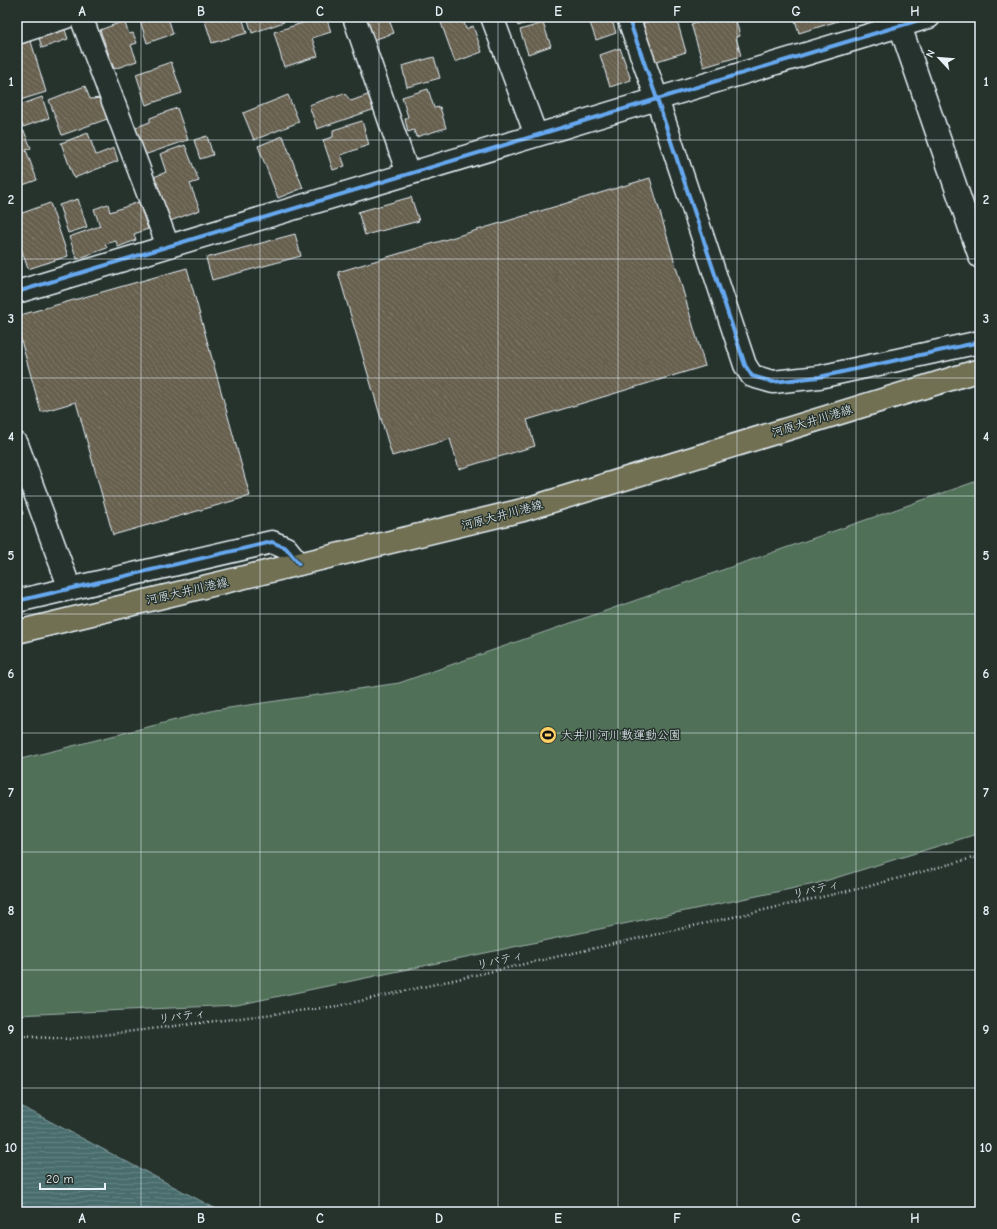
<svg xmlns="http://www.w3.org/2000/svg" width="997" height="1229" font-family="'Comic Neue','Klee One',sans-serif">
  <defs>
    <pattern id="water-rules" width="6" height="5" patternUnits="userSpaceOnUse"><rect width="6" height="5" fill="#496d6d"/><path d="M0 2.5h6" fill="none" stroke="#638283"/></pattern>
    <pattern id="building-back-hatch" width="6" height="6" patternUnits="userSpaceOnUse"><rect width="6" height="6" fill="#676150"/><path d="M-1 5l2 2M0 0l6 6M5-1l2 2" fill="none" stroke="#7d786a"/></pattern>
  </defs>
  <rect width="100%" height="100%" fill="#26332d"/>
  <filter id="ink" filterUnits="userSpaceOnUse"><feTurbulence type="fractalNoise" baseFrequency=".025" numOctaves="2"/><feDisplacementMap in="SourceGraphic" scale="8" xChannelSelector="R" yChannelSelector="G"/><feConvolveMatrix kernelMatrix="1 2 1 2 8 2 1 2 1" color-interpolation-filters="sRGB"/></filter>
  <g filter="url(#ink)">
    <path fill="#517059" stroke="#9cb0a8" d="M980 480V833L819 883 237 1005 17 1015V760L215 710 399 683Z"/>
    <path fill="url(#water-rules)" stroke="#89a2a5" d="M17 1104 222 1212H17Z"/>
    <path fill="url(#building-back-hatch)" stroke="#e8f1f8" d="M139 17H168L173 34 147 43Z
      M208 17H229V19L242 17 247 33 212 43 204 18Z
      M247 17H282L284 22 252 33Z
      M321 17H326L331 32 312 38 318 56 284 67 274 32Z
      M366 17H388L394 33 373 40Z
      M439 17H462L466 29 473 26 482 52 455 62Z
      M515 17H543L518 26Z
      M588 17H611L616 33 596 40Z
      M649 17H676L686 52 654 62 643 23 651 21Z
      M715 17H735L740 36 736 37 741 56 704 67 691 24Z
      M794 17H836L838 21 799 33Z
      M124 21 129 34 133 33 137 43 131 45 137 61 114 69 100 30Z
      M543 23 551 46 528 54 520 30Z
      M64 27 68 39 42 48 38 35Z
      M30 38 46 92 17 101V43Z
      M620 48 631 80 610 87 600 55Z
      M434 57 440 78 407 87 402 66Z
      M171 62 182 93 146 105 136 74Z
      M85 86 90 99 102 98 110 118 62 135 49 100Z
      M428 89 434 108 440 107 446 128 416 137 414 130 408 132 405 119 408 117 402 97Z
      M344 93 351 101 373 93 378 108 317 129 309 105Z
      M288 95 299 122 254 140 243 113Z
      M42 97 49 118 23 127 20 119 17 120V106Z
      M177 108 188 140 141 156 131 129 150 122V118Z
      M362 121 369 145 341 155 345 166 333 170 323 140 333 137V130Z
      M17 126 20 133 24 131 31 148 26 150 37 180 17 187Z
      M88 133 96 155 114 148 118 161 74 178 61 143Z
      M207 136 213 155 200 159 194 140Z
      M283 136 303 188 278 198 258 146Z
      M185 145 199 181 190 184 200 210 170 221 154 177 166 172 160 154Z
      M650 178 705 366 527 420 535 446 459 469 450 439 392 456 338 272Z
      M411 197 419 221 365 235 358 212Z
      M78 199 87 227 68 233 59 205Z
      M139 202 148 229 134 234 136 240 118 247 116 241 105 244 107 248 77 259 69 237 100 226 94 209 108 204 110 212Z
      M50 203 68 256 28 269 17 236V215Z
      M295 234 301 256 212 280 206 258Z
      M187 268 250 496 113 535 76 402 41 412 17 326V316Z
      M17 496 23 514 17 516Z"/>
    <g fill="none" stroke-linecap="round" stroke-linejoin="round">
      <g stroke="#e8f1f8" stroke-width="25">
        <path id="minor" d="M81 17 168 246
          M354 17 408 174
          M492 17 536 135
          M628 17 657 99 745 365 752 376 773 382 819 377 980 342
          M897 17 980 257
          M17 33 66 17
          M17 292 929 17
          M17 444 70 589
          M17 601 272 542 286 548 299 564"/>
      </g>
      <g stroke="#e8f1f8" stroke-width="25">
        <path id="major" d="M17 632 523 510 980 370"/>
      </g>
      <path stroke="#e8f1f8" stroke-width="2.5" stroke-dasharray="1 3" stroke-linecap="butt" d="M17 1036 69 1039 338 1006 866 887 980 856"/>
      <use href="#minor" stroke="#26332d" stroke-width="22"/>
      <use href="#major" stroke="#716f52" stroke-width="22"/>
      <g stroke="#26332d" stroke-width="6">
        <path id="cycleway" d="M628 17 657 99 745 365 752 376 773 382 819 377 980 342
          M17 292 929 17
          M17 601 272 542 286 548 299 564"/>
      </g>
      <use href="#cycleway" stroke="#66a8f1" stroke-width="4"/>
    </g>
  </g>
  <path fill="none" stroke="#e8f1f8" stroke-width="1" stroke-opacity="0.55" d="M141 17V1212M260 17V1212M379 17V1212M498 17V1212M618 17V1212M737 17V1212M856 17V1212M17 140H980M17 259H980M17 378H980M17 496H980M17 614H980M17 733H980M17 852H980M17 970H980M17 1088H980"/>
  <defs>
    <g id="stadium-disc" transform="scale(0.9)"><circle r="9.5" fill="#ffd166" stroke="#26332d"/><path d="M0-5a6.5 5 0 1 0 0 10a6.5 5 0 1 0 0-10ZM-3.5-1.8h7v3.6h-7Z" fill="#111"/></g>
  </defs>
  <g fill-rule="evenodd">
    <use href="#stadium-disc" x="548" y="735"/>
  </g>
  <g text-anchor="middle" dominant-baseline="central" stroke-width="3" stroke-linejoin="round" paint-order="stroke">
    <g font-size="12" fill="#e8f1f8" stroke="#26332d">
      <text transform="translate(812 421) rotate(-17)">河原大井川港線</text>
      <text transform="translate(502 515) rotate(-15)">河原大井川港線</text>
      <text transform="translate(187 591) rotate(-13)">河原大井川港線</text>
      <text transform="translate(816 889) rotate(-13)">リバティ</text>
      <text transform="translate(500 960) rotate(-13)">リバティ</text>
      <text transform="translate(182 1016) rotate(-7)">リバティ</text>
    </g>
    <g font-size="12" fill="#e8f1f8" stroke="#26332d" text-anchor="start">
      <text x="561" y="735">大井川河川敷運動公園</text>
    </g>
  </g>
  <rect width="997" height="1229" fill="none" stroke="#26332d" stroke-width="44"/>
  <g transform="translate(939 58) rotate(296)" stroke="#26332d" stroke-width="3" paint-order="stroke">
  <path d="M0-3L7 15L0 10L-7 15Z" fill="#e8f1f8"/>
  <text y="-6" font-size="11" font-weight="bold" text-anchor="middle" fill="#e8f1f8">N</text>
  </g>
  <path d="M40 1183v6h65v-6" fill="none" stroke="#e8f1f8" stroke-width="2"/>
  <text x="46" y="1183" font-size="12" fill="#e8f1f8" stroke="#26332d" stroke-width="3" paint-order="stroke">20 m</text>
  <rect x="22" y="22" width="953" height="1185" fill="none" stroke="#e8f1f8" stroke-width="1.5"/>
  <g font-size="13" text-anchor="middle" font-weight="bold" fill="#e8f1f8">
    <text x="82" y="16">A</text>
    <text x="201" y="16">B</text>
    <text x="320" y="16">C</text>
    <text x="439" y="16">D</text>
    <text x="558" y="16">E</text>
    <text x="677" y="16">F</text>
    <text x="796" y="16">G</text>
    <text x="915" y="16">H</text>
    <text x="11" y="86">1</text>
    <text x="986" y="86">1</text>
    <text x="11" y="204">2</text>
    <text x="986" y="204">2</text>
    <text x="11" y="323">3</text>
    <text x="986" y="323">3</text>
    <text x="11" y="441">4</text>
    <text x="986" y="441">4</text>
    <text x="11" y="560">5</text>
    <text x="986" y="560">5</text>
    <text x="11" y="678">6</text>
    <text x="986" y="678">6</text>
    <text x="11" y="797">7</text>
    <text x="986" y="797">7</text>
    <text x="11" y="915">8</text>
    <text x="986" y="915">8</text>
    <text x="11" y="1034">9</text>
    <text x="986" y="1034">9</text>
    <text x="11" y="1152">10</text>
    <text x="986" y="1152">10</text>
    <text x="82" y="1223">A</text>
    <text x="201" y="1223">B</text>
    <text x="320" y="1223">C</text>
    <text x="439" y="1223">D</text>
    <text x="558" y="1223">E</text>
    <text x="677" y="1223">F</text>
    <text x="796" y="1223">G</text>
    <text x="915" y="1223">H</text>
  </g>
</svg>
